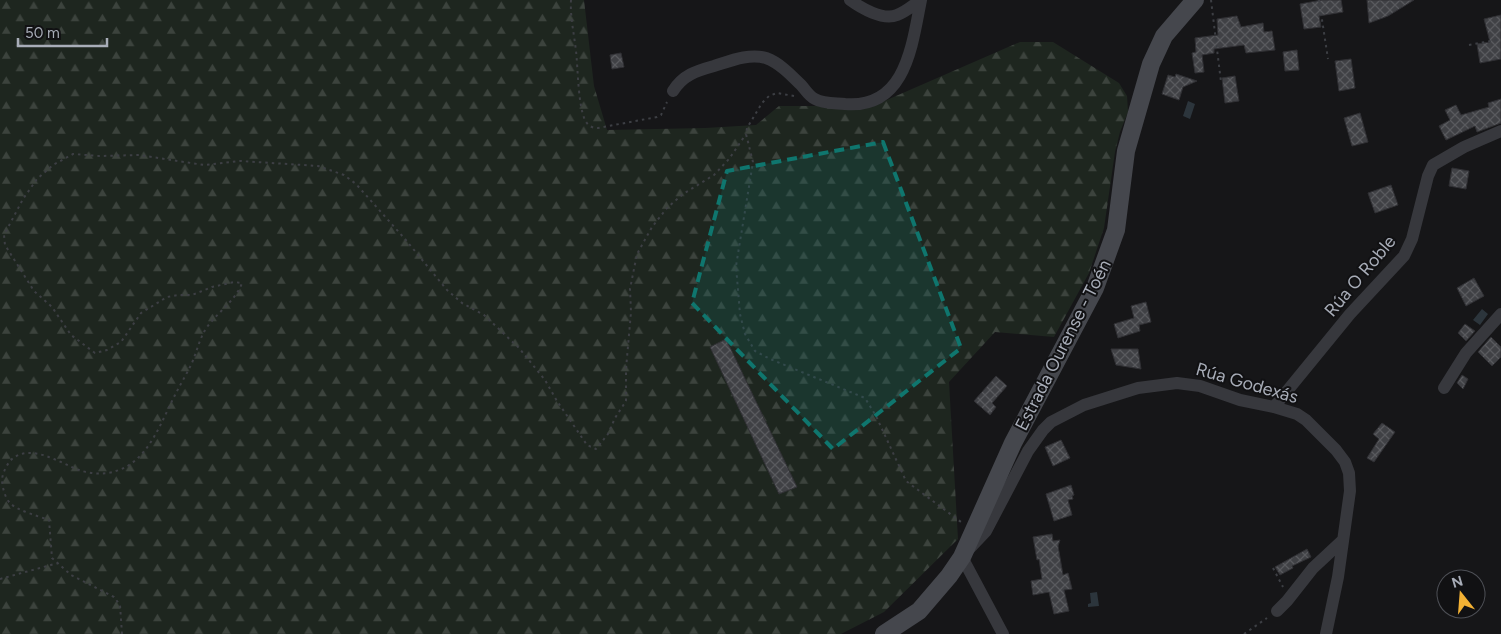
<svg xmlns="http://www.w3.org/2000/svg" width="1501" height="634" font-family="Figtree,sans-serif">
  <defs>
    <pattern id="forest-firs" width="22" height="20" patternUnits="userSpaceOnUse" patternTransform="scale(1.25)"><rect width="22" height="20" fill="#1e261f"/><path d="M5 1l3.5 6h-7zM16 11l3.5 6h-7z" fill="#3c433d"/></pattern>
    <pattern id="building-cross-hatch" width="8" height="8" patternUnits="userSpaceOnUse" patternTransform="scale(1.25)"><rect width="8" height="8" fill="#404145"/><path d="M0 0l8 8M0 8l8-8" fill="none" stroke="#595a5e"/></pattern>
  </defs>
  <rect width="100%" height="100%" fill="#161618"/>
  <path fill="url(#forest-firs)" d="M0 0H584L594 86 607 130 705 128 756 125 779 106H873L1020 42H1053L1119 83 1127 96 1128 112 1120 132 1115 152 1104 228 1089 273 1054 337 995 332 949 382 958 539 884 612 841 634H0Z"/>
  <path fill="#2c353c" d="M1188 101 1195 104 1190 119 1183 116Z
    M1482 309 1488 314 1480 325 1473 320Z
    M1097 592 1099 606 1088 607V604L1091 603 1090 593Z"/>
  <path fill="url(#building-cross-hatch)" stroke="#303034" d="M1322 0H1341L1343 12 1319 16 1321 27 1304 29 1300 4Z
    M1367 0H1414L1388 16 1369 23Z
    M1501 15V59L1480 63 1477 44 1490 42 1484 19Z
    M1237 16 1241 27 1263 23 1264 32 1272 31 1275 50 1246 53 1244 45 1214 49V53L1202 55 1204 72 1195 73 1192 53 1196 52 1195 38 1218 35 1217 19Z
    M1297 50 1299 70 1285 71 1283 52Z
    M621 53 624 67 612 69 610 55Z
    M1351 59 1355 88 1339 91 1335 61Z
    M1176 74 1197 81 1183 87 1179 100 1162 94 1168 75 1175 77Z
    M1235 76 1239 101 1225 103 1222 78Z
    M1501 99V123L1477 132 1475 126 1446 140 1439 126 1450 120 1445 110 1456 105 1461 115 1489 107 1488 103Z
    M1360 113 1368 142 1352 146 1344 118Z
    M1452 168 1469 171 1466 189 1449 186Z
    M1391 185 1398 205 1375 213 1368 193Z
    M1474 278 1484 296 1466 306 1457 288Z
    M1146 302 1151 322 1139 325 1140 331 1118 338 1114 324 1134 318 1131 306Z
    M1465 324 1475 331 1466 341 1458 333Z
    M1491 337 1501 347V357L1492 366 1478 352Z
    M726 339 797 487 779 494 710 347Z
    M1111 349H1138L1141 369 1116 365Z
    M1462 375 1468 379 1463 389 1457 383Z
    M996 376 1007 386 992 403 996 407 990 415 974 401Z
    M1382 423 1395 432 1374 462 1367 458 1379 439 1373 434Z
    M1061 440 1070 458 1053 466 1045 447Z
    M1071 485 1074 495 1072 496 1073 499 1068 500 1072 515 1054 521 1046 494Z
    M1052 534 1053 541 1060 540 1058 546 1063 575 1068 573 1072 589 1064 590 1069 611 1054 614 1049 592 1033 595 1031 581 1042 579 1039 559 1037 560 1033 537Z
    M1307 549 1311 557 1292 566 1293 568 1280 575 1275 567Z"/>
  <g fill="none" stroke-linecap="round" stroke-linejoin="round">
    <path stroke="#3d3f44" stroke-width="2" stroke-dasharray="2.5 4" stroke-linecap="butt" d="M571 0C570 17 574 33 576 51 578 69 578 105 585 120 588 126 592 128 598 128L657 117 661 115 667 102
      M1211 0 1221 82
      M1319 0 1328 59
      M1469 45 1501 39
      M794 96 777 93 769 96 762 103 747 128 746 134 753 162 736 266 740 314 745 334 755 351 770 359 865 398 876 416 906 481 961 522
      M1273 568 1283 587
      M0 579 58 563
      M122 634 120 605 114 597 71 575 52 558 49 520C38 516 19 511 11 504 5 499 2 486 2 479 3 472 7 464 12 459 31 443 60 463 79 470 90 474 105 475 116 471 148 462 161 422 175 395 180 385 186 375 191 365 197 352 199 339 207 327 218 312 236 300 242 283L234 282 212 287 192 295H178L167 297 141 313 121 342 107 350 95 353 71 335 52 307 34 291 5 245 4 235 23 199 37 179 53 165 73 154 99 156 139 155 204 165 240 161 318 166 344 175 356 184 405 239 447 290 462 303 484 315 519 348 545 380 557 401 587 445 596 449 608 434 615 418 626 401V369L631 312 630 289 637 254 652 227 667 208 683 194 714 175 729 159 746 134
      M1244 634 1267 618"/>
    <path stroke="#37383d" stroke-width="12" d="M850 0C861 8 883 21 897 15 906 12 913 5 921 0
      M673 91C683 75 696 71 714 66 730 61 749 53 766 58 780 63 792 76 802 86 806 91 810 97 815 99 823 104 836 103 845 104 906 109 912 45 921 0
      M1444 388 1466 353 1501 314
      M1274 407 1350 314 1404 256 1412 239 1428 176 1433 165 1464 147 1501 131
      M968 550 986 531 1028 451 1043 430 1051 422 1084 405 1138 388 1177 383 1200 386 1240 400 1274 407 1297 414 1306 420 1336 450 1345 462 1349 473 1350 491 1338 577 1326 634
      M962 557 1003 634
      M1277 611 1287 601 1313 568 1342 541"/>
    <path stroke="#45474d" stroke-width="18" d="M884 634 919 611 949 576 962 557 1013 443 1095 288 1116 230 1126 151 1151 64 1164 36 1195 0"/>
  </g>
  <path fill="#0f766e" fill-opacity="0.2" stroke="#0f766e" stroke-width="4" stroke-dasharray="10 6" stroke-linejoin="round" d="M883 142 961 348 833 449 692 303 727 171Z"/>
  <g text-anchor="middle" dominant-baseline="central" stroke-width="4" stroke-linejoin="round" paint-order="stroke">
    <g font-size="18" fill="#a8adb8" stroke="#111113">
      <text transform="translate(1360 276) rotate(-50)">Rúa O Roble</text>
      <text transform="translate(1063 345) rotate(-63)">Estrada Ourense - Toén</text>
      <text transform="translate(1247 383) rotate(16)">Rúa Godexás</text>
    </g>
  </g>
  <g transform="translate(1461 594) rotate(343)"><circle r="24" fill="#111113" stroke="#4d4f55"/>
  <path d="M0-4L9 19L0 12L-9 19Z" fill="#f2b134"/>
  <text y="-8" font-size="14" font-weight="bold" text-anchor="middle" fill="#a8adb8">N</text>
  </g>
  <path d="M18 38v8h89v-8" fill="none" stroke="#a8adb8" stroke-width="2.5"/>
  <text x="25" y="38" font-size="15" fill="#a8adb8" stroke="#111113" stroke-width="4" paint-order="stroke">50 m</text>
</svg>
